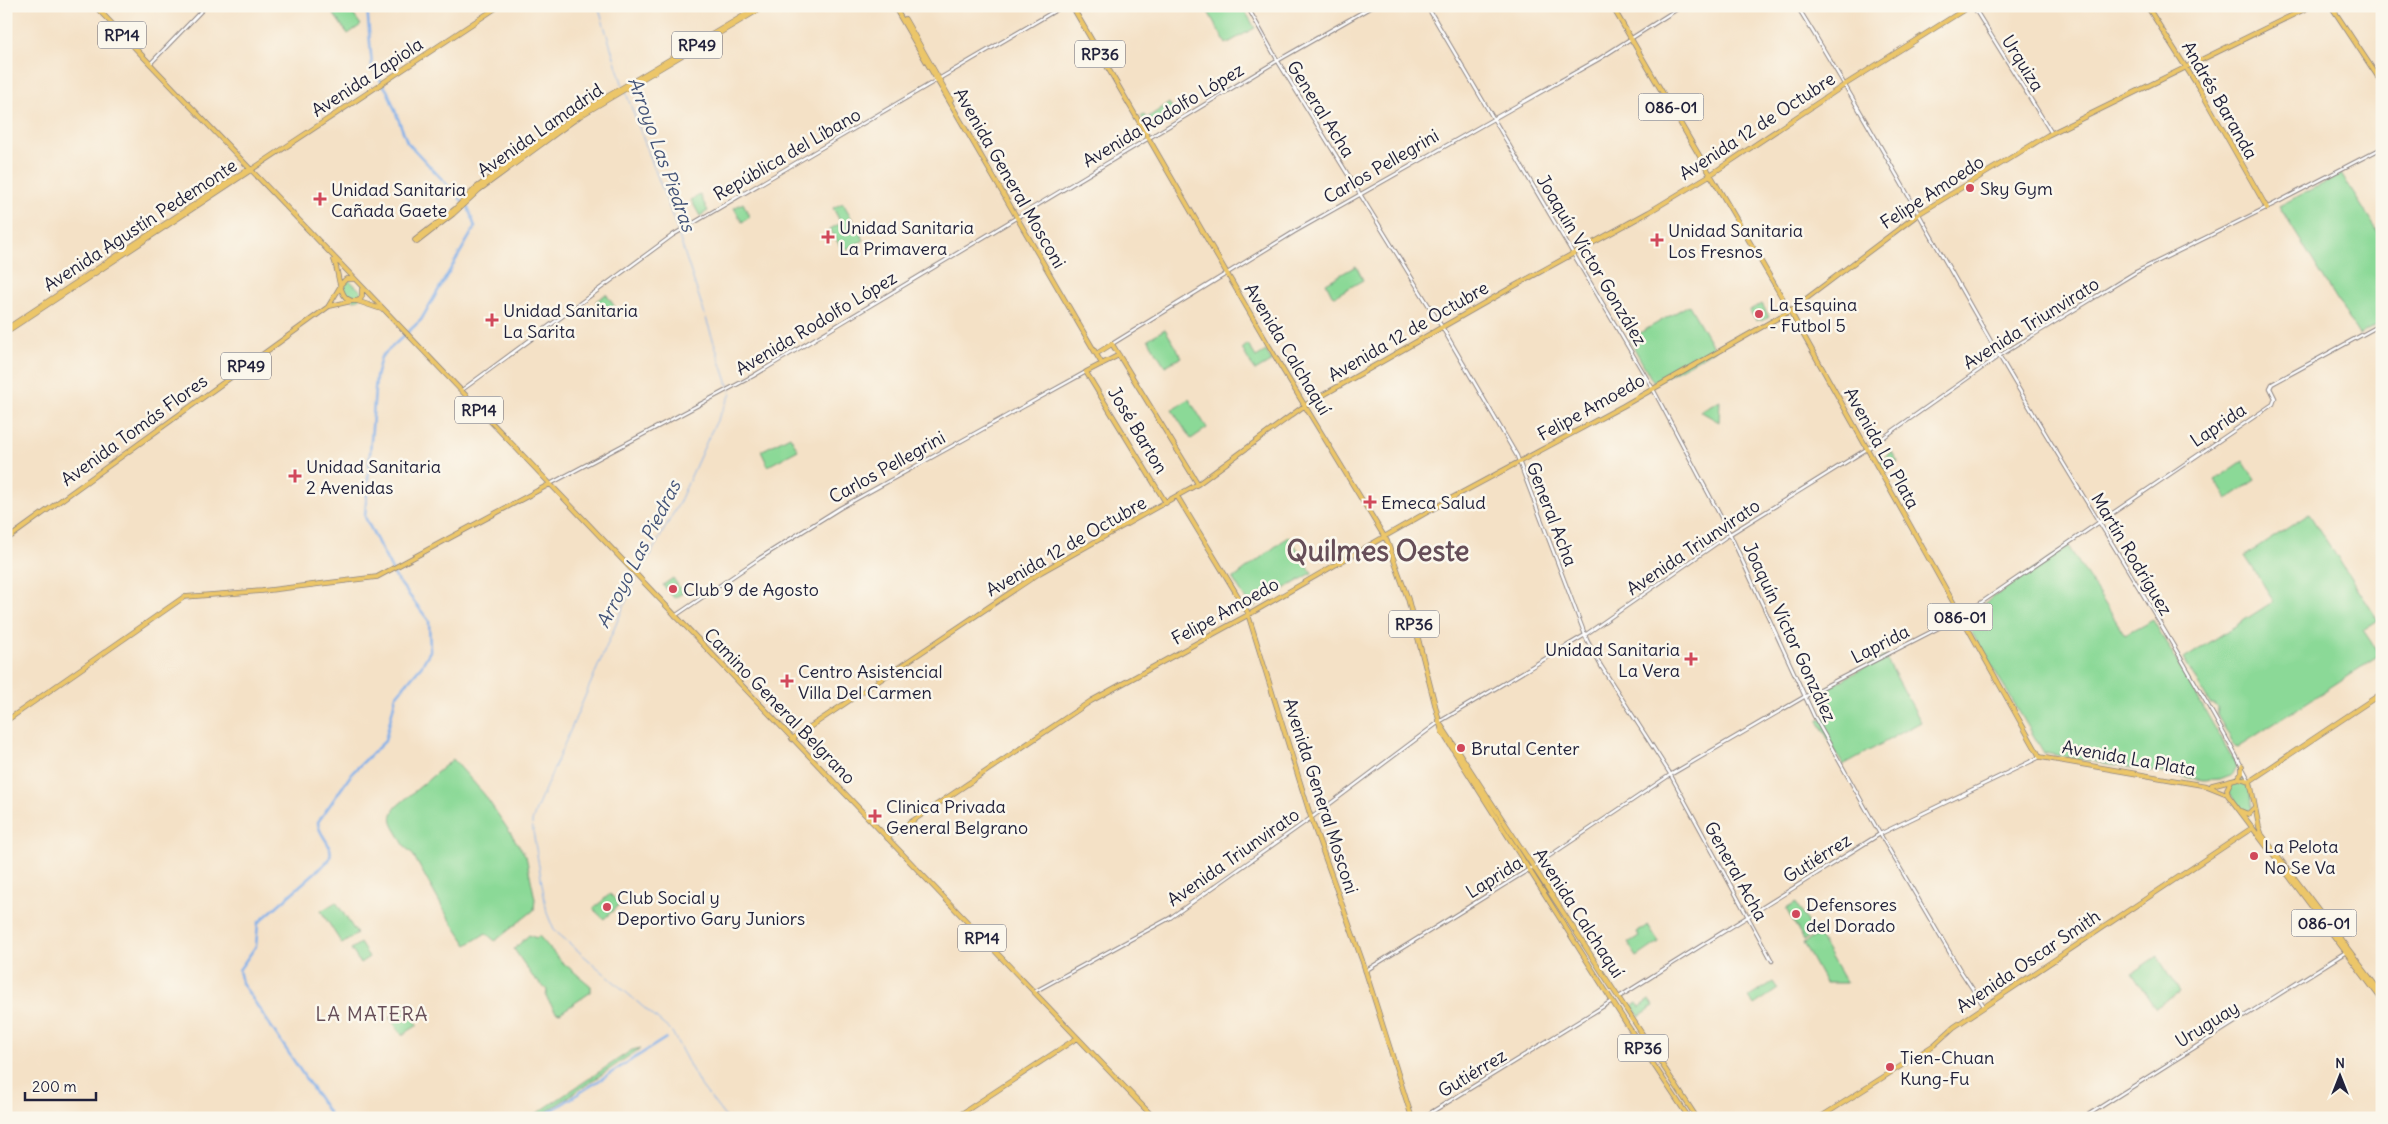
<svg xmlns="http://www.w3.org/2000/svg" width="2388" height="1124" font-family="Delius,sans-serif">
  <rect width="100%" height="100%" fill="#fbf7ec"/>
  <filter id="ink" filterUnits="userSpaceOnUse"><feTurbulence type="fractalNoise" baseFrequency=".02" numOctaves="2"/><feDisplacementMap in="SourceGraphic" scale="10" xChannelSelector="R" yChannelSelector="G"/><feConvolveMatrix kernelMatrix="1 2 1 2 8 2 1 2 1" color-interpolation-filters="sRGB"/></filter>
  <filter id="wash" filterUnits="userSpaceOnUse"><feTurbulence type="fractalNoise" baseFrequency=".0096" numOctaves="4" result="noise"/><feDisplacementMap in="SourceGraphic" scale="20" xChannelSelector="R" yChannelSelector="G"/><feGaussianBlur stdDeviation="1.12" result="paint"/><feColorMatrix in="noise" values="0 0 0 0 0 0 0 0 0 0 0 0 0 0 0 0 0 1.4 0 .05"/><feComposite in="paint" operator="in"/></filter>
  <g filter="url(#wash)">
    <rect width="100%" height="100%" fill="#f4e1c6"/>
    <path fill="#8bd997" stroke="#567e69" d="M340 6H347L361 25 348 34 332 12Z
      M1205 6H1242L1255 28 1226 44Z
      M1169 103 1178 116 1150 131 1141 116 1144 115 1147 118Z
      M2341 174 2382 238V322L2359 335 2279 206Z
      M700 195 708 211 700 216 691 200Z
      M743 203 750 217 742 222 734 208Z
      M843 203 864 240 843 251 830 229 841 223 833 208Z
      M1356 266 1363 280 1335 296 1332 295 1326 283Z
      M349 280 361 291 359 299 354 300 344 293 342 285Z
      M606 294 615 307 606 314 596 301Z
      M1762 304 1769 317 1761 321 1760 319 1757 321 1749 311Z
      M1689 305 1715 350 1656 382H1653L1629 339Z
      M1165 329 1182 357 1165 366 1148 339Z
      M1248 344 1256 357 1266 351 1272 361 1255 371 1242 349Z
      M1189 399 1207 428 1191 439 1172 410Z
      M1720 400 1719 422 1700 411Z
      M790 436 798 450 768 466 761 451Z
      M1892 452 1898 462 1885 470 1879 461Z
      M2243 461 2255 480 2227 499 2215 480Z
      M2309 514 2378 620 2363 630 2380 655 2238 747 2235 746 2217 715 2218 708 2214 704H2210L2184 659 2274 601 2245 556Z
      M1289 536 1312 573 1251 608 1233 579Z
      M2068 546 2125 635 2153 620 2237 766 2233 774 2220 779 2203 780 2044 753 1963 618Z
      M673 578 683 593 674 598 663 585Z
      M1885 656 1921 722 1843 765 1818 721 1835 711 1824 690Z
      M453 759 484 794 526 856 535 899 534 910 495 941 486 933 467 945 445 912 412 853C404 847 403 843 398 834 391 823 388 817 397 806Z
      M2240 779C2252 784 2251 795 2252 806L2248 812 2240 809 2229 792 2230 784Z
      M610 894 620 904 604 919 593 909Z
      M336 902 357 934 342 944 321 911Z
      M1796 903 1814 934 1804 940 1786 909Z
      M1648 925 1659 942 1637 957 1628 943 1639 936 1637 932Z
      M529 935 536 938 539 936 561 961 591 986V992L560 1013 556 1012 546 997 547 990 533 977 514 949Z
      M1818 935 1846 983H1825L1803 943Z
      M360 943 369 957 360 963 351 949Z
      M2157 956 2180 992 2155 1008 2132 973Z
      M1773 982 1778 989 1754 1005 1749 997Z
      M1650 1000 1654 1006 1639 1016 1632 1006 1637 1003 1640 1007Z
      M406 1007 418 1025 402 1035 390 1018Z
      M641 1048 537 1118H530L632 1050Z"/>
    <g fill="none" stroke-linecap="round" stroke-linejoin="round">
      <path stroke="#7fafea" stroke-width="1" d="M598 6 623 86
        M625 90 672 215 731 394 710 434 679 503 639 575
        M636 578 536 810 532 822 533 831 547 913 554 930 672 1032 699 1083 726 1118"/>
      <path stroke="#7fafea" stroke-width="2.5" d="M332 1118 242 983 239 970 256 946 258 923 329 860C336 844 318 837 318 822L353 772 385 741 396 696 422 665 430 651 429 621 396 578 365 517 376 377 381 357 421 320 475 227 468 207 407 142 388 92 372 67 367 6
        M540 1118 666 1038"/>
    </g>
  </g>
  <g filter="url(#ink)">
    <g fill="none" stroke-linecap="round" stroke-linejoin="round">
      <g stroke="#8b8280" stroke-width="4.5">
        <path id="minor" d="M1247 6 1279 63 1442 327 1517 456 1587 640 1601 666 1669 772 1772 961
          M1427 6 1653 389 1730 534 1814 716 1880 834 1960 970 1984 1006
          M1797 6C1869 121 1932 240 2000 357 2082 498 2172 635 2249 780
          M1973 6 2051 132
          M150 64 206 6
          M1112 344 1294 232 1599 59 1682 6
          M462 390 673 235 1063 6
          M550 484 753 376 1277 61 1373 6
          M675 616 760 558 840 508 1086 372
          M1365 971 1533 867 1670 775 1804 697 1960 617 2273 404 2275 398 2270 388 2272 384 2382 324
          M1034 992 1170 918 1311 818 1439 722 1585 635 1730 534 1867 449 1999 356 2136 272 2274 204 2382 148
          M1619 997 1880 834 2040 757
          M1422 1118 1612 1001
          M2083 1118 2346 952"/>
      </g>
      <g stroke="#8b8280" stroke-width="5.5">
        <path id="major" d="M95 6 1154 1118
          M760 6 576 115 477 187 455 209 415 240 417 242 453 214 479 190 580 116 765 6
          M894 6 1102 364
          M1072 6 1283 370 1387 541 1408 599 1442 732 1628 1026 1689 1118
          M1612 6 1790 311 2040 757 2207 786 2227 794 2382 1000
          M2147 6 2199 88 2267 208
          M2331 6 2382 83
          M905 19 951 100
          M334 260C340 273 337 307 360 300L362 296V289
          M341 284 346 279H354
          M357 301 381 309
          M330 306 352 301
          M6 329 245 171 250 170
          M6 332 499 6
          M1096 354 1112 344 1198 484
          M1119 355 1086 372 1166 503
          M1177 496 1247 611 1313 824 1362 960 1412 1118
          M6 540 328 307 340 287
          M6 721 184 597 262 591 377 577 550 484
          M1439 722 1697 1118
          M792 739 1041 572 1198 484 1304 406 1509 289 1649 212 1710 175 1846 84 1970 6
          M2238 777 2242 772V766
          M2250 781 2382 693
          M2212 785 2239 778 2250 781 2259 827 2262 835 2382 994
          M2228 795 2227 789 2231 781
          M2241 811 2248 814 2255 807
          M887 838 1091 701 1248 615 1450 499 1623 406 1790 311 1920 213 2048 135 2311 6
          M955 1118 1077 1038
          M1819 1118 1934 1045 1954 1027 1984 1007 2252 828"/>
      </g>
      <use href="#minor" stroke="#fff" stroke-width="2.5"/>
      <use href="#major" stroke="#ecc669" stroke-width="4"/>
    </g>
  </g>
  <g fill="#d1495b" stroke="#fbf7ec" stroke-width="2">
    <circle cx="1970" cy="188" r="5"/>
    <path d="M317.5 191.5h5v5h5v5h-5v5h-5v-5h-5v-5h5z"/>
    <path d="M825.5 229.5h5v5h5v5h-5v5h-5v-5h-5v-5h5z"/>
    <path d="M1654.5 232.5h5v5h5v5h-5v5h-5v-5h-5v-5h5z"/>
    <circle cx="1759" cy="314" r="5"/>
    <path d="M489.5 312.5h5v5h5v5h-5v5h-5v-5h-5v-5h5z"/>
    <path d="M292.5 468.5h5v5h5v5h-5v5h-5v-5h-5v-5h5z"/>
    <path d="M1367.5 494.5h5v5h5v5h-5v5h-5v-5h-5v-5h5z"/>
    <circle cx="673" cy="589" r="5"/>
    <path d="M1688.5 651.5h5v5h5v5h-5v5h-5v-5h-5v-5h5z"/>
    <path d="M784.5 673.5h5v5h5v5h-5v5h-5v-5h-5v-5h5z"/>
    <circle cx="1461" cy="748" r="5"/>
    <path d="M872.5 808.5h5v5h5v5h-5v5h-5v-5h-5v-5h5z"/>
    <circle cx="2254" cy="856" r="5"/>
    <circle cx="607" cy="907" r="5"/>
    <circle cx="1796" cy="914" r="5"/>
    <circle cx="1890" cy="1067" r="5"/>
  </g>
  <g text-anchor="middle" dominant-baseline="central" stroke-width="5" stroke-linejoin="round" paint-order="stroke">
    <g fill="#fbf7ec" stroke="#636270" stroke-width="1">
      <rect x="98" y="21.5" width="48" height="27" rx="4"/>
      <rect x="672" y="31.5" width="50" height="27" rx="4"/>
      <rect x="1075" y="40.5" width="50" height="27" rx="4"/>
      <rect x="1638.5" y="93.5" width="65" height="27" rx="4"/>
      <rect x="221" y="352.5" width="50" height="27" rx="4"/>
      <rect x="455" y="396.5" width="48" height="27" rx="4"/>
      <rect x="1927.5" y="603.5" width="65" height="27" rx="4"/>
      <rect x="1389" y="610.5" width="50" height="27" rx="4"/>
      <rect x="2291.5" y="909.5" width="65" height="27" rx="4"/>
      <rect x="958" y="924.5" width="48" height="27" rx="4"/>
      <rect x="1618" y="1034.5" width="50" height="27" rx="4"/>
    </g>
    <g font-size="16" font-weight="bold" fill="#22223b">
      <text x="122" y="35">RP14</text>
      <text x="697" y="45">RP49</text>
      <text x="1100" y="54">RP36</text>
      <text x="1671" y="107">086-01</text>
      <text x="246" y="366">RP49</text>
      <text x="479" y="410">RP14</text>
      <text x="1960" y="617">086-01</text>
      <text x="1414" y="624">RP36</text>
      <text x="2324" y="923">086-01</text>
      <text x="982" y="938">RP14</text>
      <text x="1643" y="1048">RP36</text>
    </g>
    <g font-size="18" fill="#22223b" stroke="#fbf7ec">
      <text transform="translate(2023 63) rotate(58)">Urquiza</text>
      <text transform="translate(367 77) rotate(-33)">Avenida Zapiola</text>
      <text transform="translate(2220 100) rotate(60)">Andrés Baranda</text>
      <text transform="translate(1321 109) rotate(58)">General Acha</text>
      <text transform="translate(1163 115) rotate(-31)">Avenida Rodolfo López</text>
      <text transform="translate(1757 126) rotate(-33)">Avenida 12 de Octubre</text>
      <text transform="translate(540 130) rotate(-35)">Avenida Lamadrid</text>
      <text transform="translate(787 154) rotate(-30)">República del Líbano</text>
      <text transform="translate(1381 166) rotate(-30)">Carlos Pellegrini</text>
      <text transform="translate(1010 178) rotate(60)">Avenida General Mosconi</text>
      <text transform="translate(1932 192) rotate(-33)">Felipe Amoedo</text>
      <text transform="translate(140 225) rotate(-33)">Avenida Agustín Pedemonte</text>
      <text transform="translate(1592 260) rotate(59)">Joaquín Víctor González</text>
      <text transform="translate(816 323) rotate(-31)">Avenida Rodolfo López</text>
      <text transform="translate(2031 323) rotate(-32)">Avenida Triunvirato</text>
      <text transform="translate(1408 331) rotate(-30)">Avenida 12 de Octubre</text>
      <text transform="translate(1288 349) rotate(59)">Avenida Calchaquí</text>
      <text transform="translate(1591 407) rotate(-29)">Felipe Amoedo</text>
      <text transform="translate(2218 425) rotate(-34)">Laprida</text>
      <text transform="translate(134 430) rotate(-36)">Avenida Tomás Flores</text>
      <text transform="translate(1138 430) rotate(59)">José Barton</text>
      <text transform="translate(1882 448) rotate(61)">Avenida La Plata</text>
      <text transform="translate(887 467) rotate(-29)">Carlos Pellegrini</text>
      <text transform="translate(1552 514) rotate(69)">General Acha</text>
      <text transform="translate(1066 546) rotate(-30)">Avenida 12 de Octubre</text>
      <text transform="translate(1693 547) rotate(-34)">Avenida Triunvirato</text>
      <text transform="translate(2132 554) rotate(59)">Martín Rodríguez</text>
      <text transform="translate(1225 611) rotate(-29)">Felipe Amoedo</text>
      <text transform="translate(1790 632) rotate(65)">Joaquín Víctor González</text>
      <text transform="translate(1880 644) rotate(-27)">Laprida</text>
      <text transform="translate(780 706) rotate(46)">Camino General Belgrano</text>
      <text transform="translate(2129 758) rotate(10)">Avenida La Plata</text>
      <text transform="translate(1321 796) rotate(72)">Avenida General Mosconi</text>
      <text transform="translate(1233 857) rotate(-35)">Avenida Triunvirato</text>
      <text transform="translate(1817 858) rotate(-32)">Gutiérrez</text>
      <text transform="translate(1736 871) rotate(61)">General Acha</text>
      <text transform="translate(1494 877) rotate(-32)">Laprida</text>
      <text transform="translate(1579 913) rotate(57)">Avenida Calchaquí</text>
      <text transform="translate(2028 961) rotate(-34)">Avenida Oscar Smith</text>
      <text transform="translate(2207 1024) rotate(-32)">Uruguay</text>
      <text transform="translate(1472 1073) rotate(-31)">Gutiérrez</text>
    </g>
    <g font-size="18" fill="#22223b" stroke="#fbf7ec" text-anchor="start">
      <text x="1980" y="188">Sky Gym</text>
      <text x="331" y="189">Unidad Sanitaria<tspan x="331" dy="21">Cañada Gaete</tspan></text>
      <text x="839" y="227">Unidad Sanitaria<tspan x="839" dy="21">La Primavera</tspan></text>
      <text x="1668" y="230">Unidad Sanitaria<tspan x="1668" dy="21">Los Fresnos</tspan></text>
      <text x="1769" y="304">La Esquina<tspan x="1769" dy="21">- Futbol 5</tspan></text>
      <text x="503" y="310">Unidad Sanitaria<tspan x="503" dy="21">La Sarita</tspan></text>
      <text x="306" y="466">Unidad Sanitaria<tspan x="306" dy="21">2 Avenidas</tspan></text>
      <text x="1381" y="502">Emeca Salud</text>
      <text x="683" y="589">Club 9 de Agosto</text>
      <text x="1680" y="649" text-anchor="end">Unidad Sanitaria<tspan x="1680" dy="21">La Vera</tspan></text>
      <text x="798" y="671">Centro Asistencial<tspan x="798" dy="21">Villa Del Carmen</tspan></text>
      <text x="1471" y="748">Brutal Center</text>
      <text x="886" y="806">Clinica Privada<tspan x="886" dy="21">General Belgrano</tspan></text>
      <text x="2264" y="846">La Pelota<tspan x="2264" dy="21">No Se Va</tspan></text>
      <text x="617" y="897">Club Social y<tspan x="617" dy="21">Deportivo Gary Juniors</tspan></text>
      <text x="1806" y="904">Defensores<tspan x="1806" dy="21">del Dorado</tspan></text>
      <text x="1900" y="1057">Tien-Chuan<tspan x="1900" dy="21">Kung-Fu</tspan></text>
    </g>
    <g font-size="19" font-style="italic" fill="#435378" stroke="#fbf7ec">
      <text transform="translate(662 154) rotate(70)">Arroyo Las Piedras</text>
      <text transform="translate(638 554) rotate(-63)">Arroyo Las Piedras</text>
    </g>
    <g font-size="20" letter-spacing="1" fill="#664e58" stroke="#fbf7ec">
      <text x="372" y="1013">LA MATERA</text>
    </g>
    <g font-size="28" font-weight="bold" fill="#664e58" stroke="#fbf7ec">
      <text x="1378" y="551">Quilmes Oeste</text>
    </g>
  </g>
  <rect width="2388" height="1124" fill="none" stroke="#fbf7ec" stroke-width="25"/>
  <g transform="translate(2340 1076)" stroke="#fbf7ec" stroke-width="4" paint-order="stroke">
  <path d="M0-4L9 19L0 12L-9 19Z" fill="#22223b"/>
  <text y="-8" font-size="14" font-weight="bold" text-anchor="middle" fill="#22223b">N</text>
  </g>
  <path d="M25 1092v8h71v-8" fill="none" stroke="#22223b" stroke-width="2.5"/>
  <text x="32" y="1092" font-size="15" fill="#22223b" stroke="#fbf7ec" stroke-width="4" paint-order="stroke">200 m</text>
</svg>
